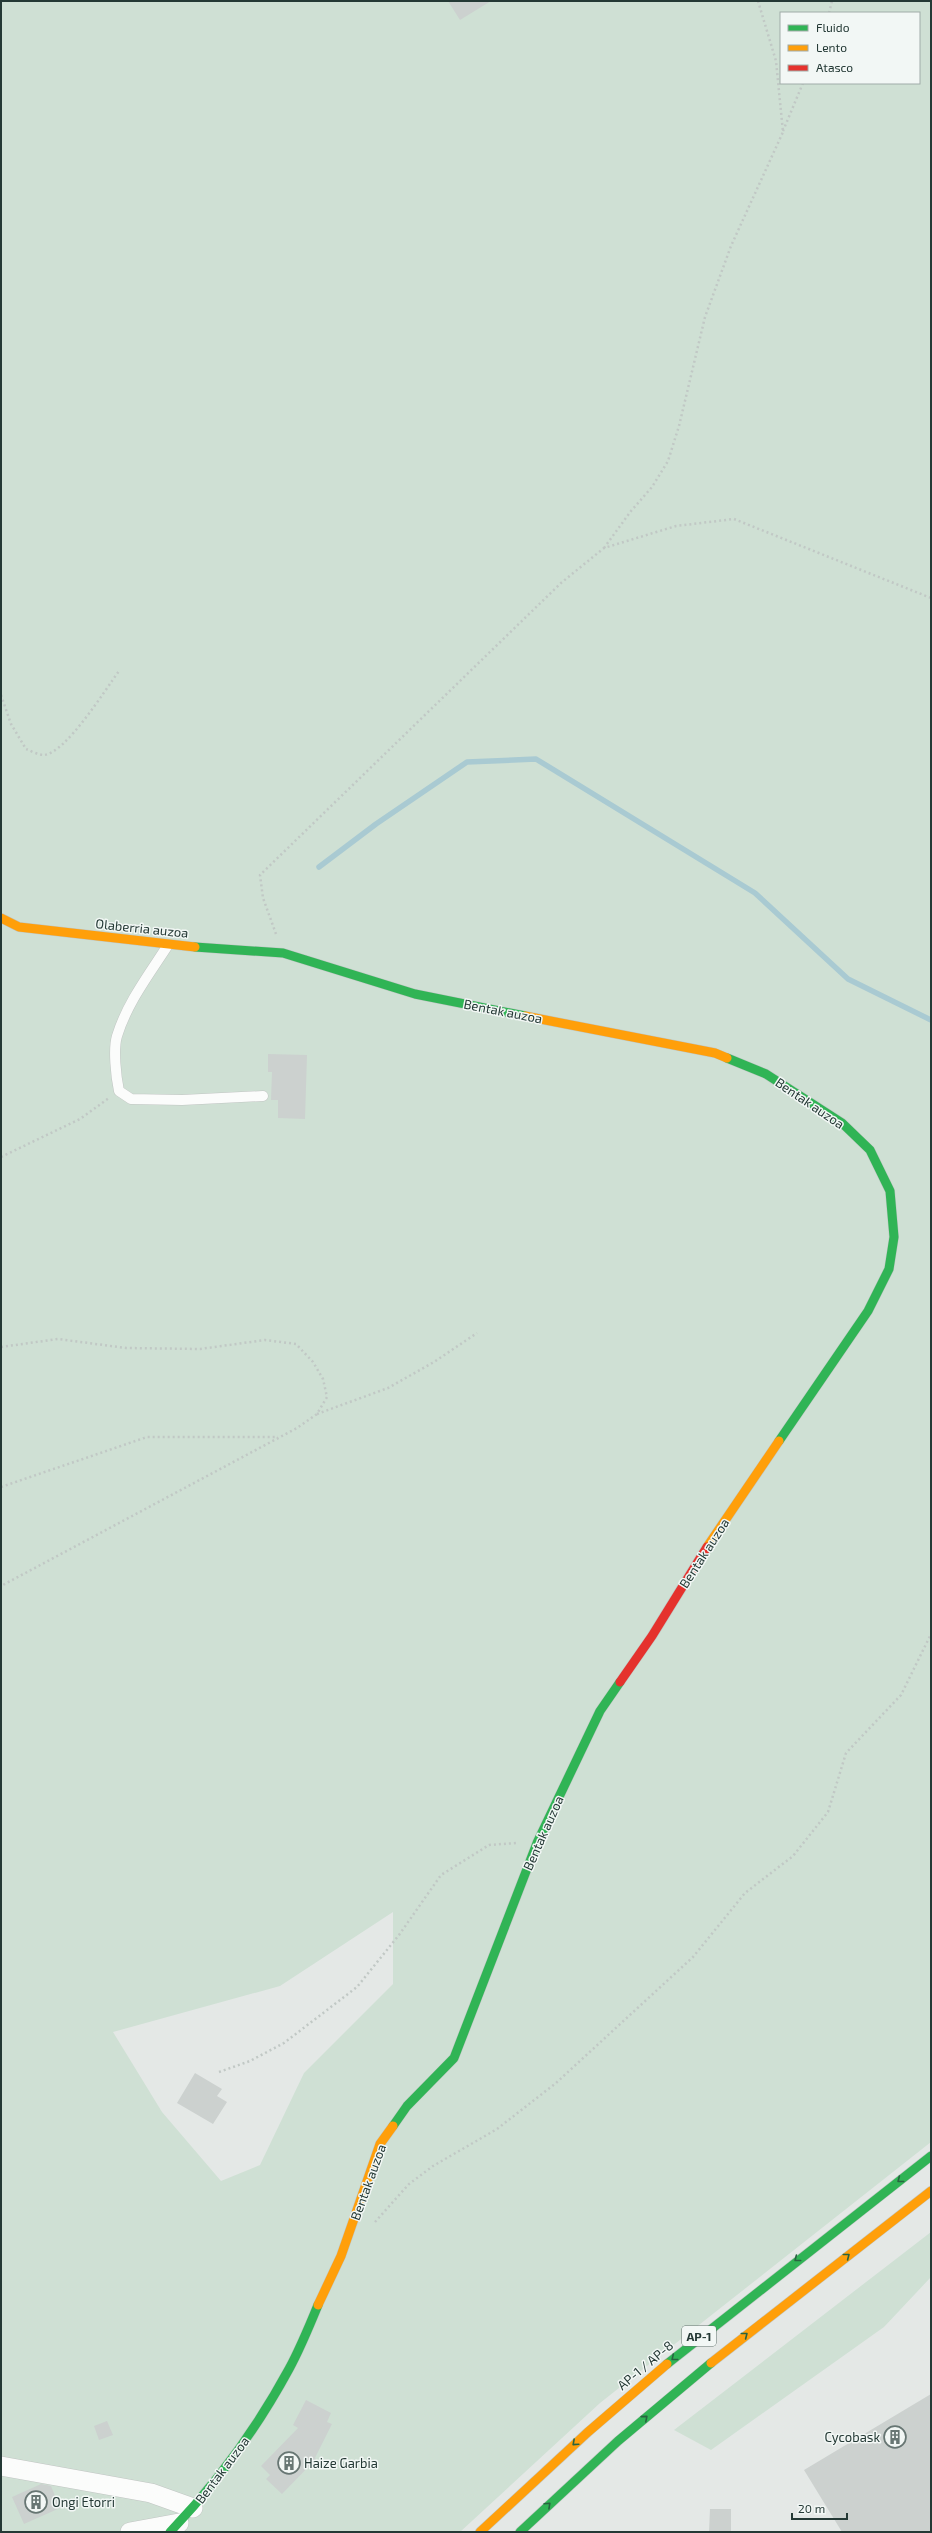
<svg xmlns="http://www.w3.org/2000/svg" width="932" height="2533" font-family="'Exo 2',sans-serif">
  <rect width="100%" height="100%" fill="#e4e8e6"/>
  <path fill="#cfe0d4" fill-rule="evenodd" d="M1 1H931V2142L600 2403 460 2532H1ZM781 13H919V83H781ZM393 1912V1984L304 2073 260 2165 221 2181 162 2112 113 2032 280 1986Z
    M931 2232V2277L884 2327 711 2450 674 2430Z"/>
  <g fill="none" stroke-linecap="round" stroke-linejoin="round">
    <path stroke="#a9cad2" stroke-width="5.5" d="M319 867 376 824 467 762 536 759 755 893 848 979 931 1020"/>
  </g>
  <path fill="#ccd1cf" d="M448 1H491L460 20Z
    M268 1054 307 1055 305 1119 278 1118V1100H271L272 1072H268Z
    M195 2073 222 2089 217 2096 227 2102 213 2124 177 2103Z
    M931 2394V2532H842L804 2470Z
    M306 2400 331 2413 327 2422 332 2424 315 2458 316 2459 282 2494 266 2479 270 2475 261 2466 298 2428 293 2425Z
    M107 2421 113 2435 99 2440 94 2426Z
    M41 2484 51 2486 60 2508 24 2524 12 2497Z
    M710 2509H731V2532H709Z"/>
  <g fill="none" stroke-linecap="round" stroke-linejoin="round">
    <g stroke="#c1c5c3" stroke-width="11">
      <path id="lane" d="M168 945C150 973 127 1003 117 1036 113 1049 116 1077 119 1091L131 1099 182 1100 263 1096"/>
    </g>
    <g stroke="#c1c5c3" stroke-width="20">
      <path id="street" d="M1 2466 151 2493 193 2508
        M130 2532 179 2523"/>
    </g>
    <g stroke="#c0c6c4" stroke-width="10">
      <path id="fast" d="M195 947 283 953 415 994 525 1016
        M727 1058 766 1074 842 1123 870 1150 890 1191 894 1237 889 1269 868 1311 779 1441
        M393 2126 407 2106 454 2058 537 1843 600 1711 620 1682
        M667 2364 931 2156
        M170 2532C216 2484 257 2428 289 2369 300 2349 309 2327 318 2305
        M520 2532 618 2441 711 2363"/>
    </g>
    <g stroke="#c0c6c4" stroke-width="10">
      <path id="slow" d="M1 918 19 927 195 947
        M525 1016 715 1053 727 1058
        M707 1547 779 1441
        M318 2305 341 2256 380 2144 393 2126
        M711 2363 931 2191
        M480 2532 588 2432 667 2364"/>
    </g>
    <g stroke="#c0c6c4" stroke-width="10">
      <path id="jam" d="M620 1682 652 1636 707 1547"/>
    </g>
    <path stroke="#c1c8c5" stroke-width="2.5" stroke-dasharray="2 3" stroke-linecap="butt" d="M829 13 832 1
      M783 131 803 83
      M604 548 631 511 652 487 668 461 679 426 705 317 731 246 783 132 776 61 758 1
      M1 695 11 724 26 749C31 751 38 755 44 755 66 753 105 690 119 671
      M276 934 263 898 260 875 561 583 604 548 676 526 734 519 931 598
      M1 1157 80 1119 109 1098
      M1 1347 58 1339 126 1348 200 1349 265 1340 296 1344 313 1362 323 1379 327 1397 317 1414 297 1428 1 1586
      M317 1414 388 1388 434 1362 477 1333
      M1 1487 147 1437H278
      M219 2072 250 2061 284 2043 357 1987 399 1935 441 1875 489 1845 516 1843
      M375 2222 409 2184 433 2166 497 2129 556 2083 693 1957 745 1893 793 1856 828 1812 846 1753 901 1695 931 1634"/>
    <use href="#lane" stroke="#fbfcfb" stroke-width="10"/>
    <use href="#street" stroke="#fbfcfb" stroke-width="19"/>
    <use href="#fast" stroke="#30b455" stroke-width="9"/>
    <use href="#slow" stroke="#ff9f0a" stroke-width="9"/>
    <use href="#jam" stroke="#e5322d" stroke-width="9"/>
  </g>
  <defs><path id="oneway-chevron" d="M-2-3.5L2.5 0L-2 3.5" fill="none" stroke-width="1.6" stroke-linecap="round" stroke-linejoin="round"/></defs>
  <g stroke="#286440">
    <use href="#oneway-chevron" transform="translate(900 2180) rotate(142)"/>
    <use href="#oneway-chevron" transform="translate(847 2256) rotate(-38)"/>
    <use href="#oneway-chevron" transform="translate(797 2259) rotate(142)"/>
    <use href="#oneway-chevron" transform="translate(745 2335) rotate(-38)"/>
    <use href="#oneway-chevron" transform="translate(674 2358) rotate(141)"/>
    <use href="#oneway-chevron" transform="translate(645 2418) rotate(-41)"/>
    <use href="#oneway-chevron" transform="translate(575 2443) rotate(138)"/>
    <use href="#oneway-chevron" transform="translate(548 2505) rotate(-43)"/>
  </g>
  <defs>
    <g id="building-ring" transform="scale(1.15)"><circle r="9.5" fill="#f2f7f5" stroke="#677673" stroke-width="1.5"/><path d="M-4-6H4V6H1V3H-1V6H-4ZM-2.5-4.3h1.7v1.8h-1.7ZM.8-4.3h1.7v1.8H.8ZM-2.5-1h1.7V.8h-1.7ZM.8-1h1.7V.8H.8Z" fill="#677673"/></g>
  </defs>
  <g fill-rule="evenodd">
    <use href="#building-ring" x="895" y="2437"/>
    <use href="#building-ring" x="289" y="2463"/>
    <use href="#building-ring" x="36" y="2502"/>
  </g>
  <g text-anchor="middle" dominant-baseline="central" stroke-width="3" stroke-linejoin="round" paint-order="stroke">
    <rect fill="#f2f7f5" stroke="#62726f" stroke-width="1" x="682" y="2326" width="34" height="20" rx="3"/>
    <g font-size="12" font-weight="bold" fill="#243935">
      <text x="699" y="2336">AP-1</text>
    </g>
    <g font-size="13" fill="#243935" stroke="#f2f7f5">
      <text transform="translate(142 928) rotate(6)">Olaberria auzoa</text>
      <text transform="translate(503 1011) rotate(11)">Bentak auzoa</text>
      <text transform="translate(810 1103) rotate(34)">Bentak auzoa</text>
      <text transform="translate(704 1553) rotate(-57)">Bentak auzoa</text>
      <text transform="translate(543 1833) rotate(-66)">Bentak auzoa</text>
      <text transform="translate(368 2182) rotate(-70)">Bentak auzoa</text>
      <text transform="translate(645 2365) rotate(-40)">AP-1 / AP-8</text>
      <text transform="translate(222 2470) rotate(-53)">Bentak auzoa</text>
    </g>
    <g font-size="13" fill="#243935" stroke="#f2f7f5" text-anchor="start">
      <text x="880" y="2437" text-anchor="end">Cycobask</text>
      <text x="304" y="2463">Haize Garbia</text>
      <text x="52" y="2502">Ongi Etorri</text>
    </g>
  </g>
  <rect width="932" height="2533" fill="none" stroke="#243935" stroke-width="4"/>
  <rect x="780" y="12" width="140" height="72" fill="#f2f7f5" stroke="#a0aba8"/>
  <rect x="788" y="25" width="20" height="6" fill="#30b455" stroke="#a0aba8"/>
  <text x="816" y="32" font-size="12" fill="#243935">Fluido</text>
  <rect x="788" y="45" width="20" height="6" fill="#ff9f0a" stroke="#a0aba8"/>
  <text x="816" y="52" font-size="12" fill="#243935">Lento</text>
  <rect x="788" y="65" width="20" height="6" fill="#e5322d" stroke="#a0aba8"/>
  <text x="816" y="72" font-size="12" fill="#243935">Atasco</text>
  <path d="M792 2513v6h55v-6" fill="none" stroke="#243935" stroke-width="2"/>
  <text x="798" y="2513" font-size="12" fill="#243935" stroke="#f2f7f5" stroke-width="3" paint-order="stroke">20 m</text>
</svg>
